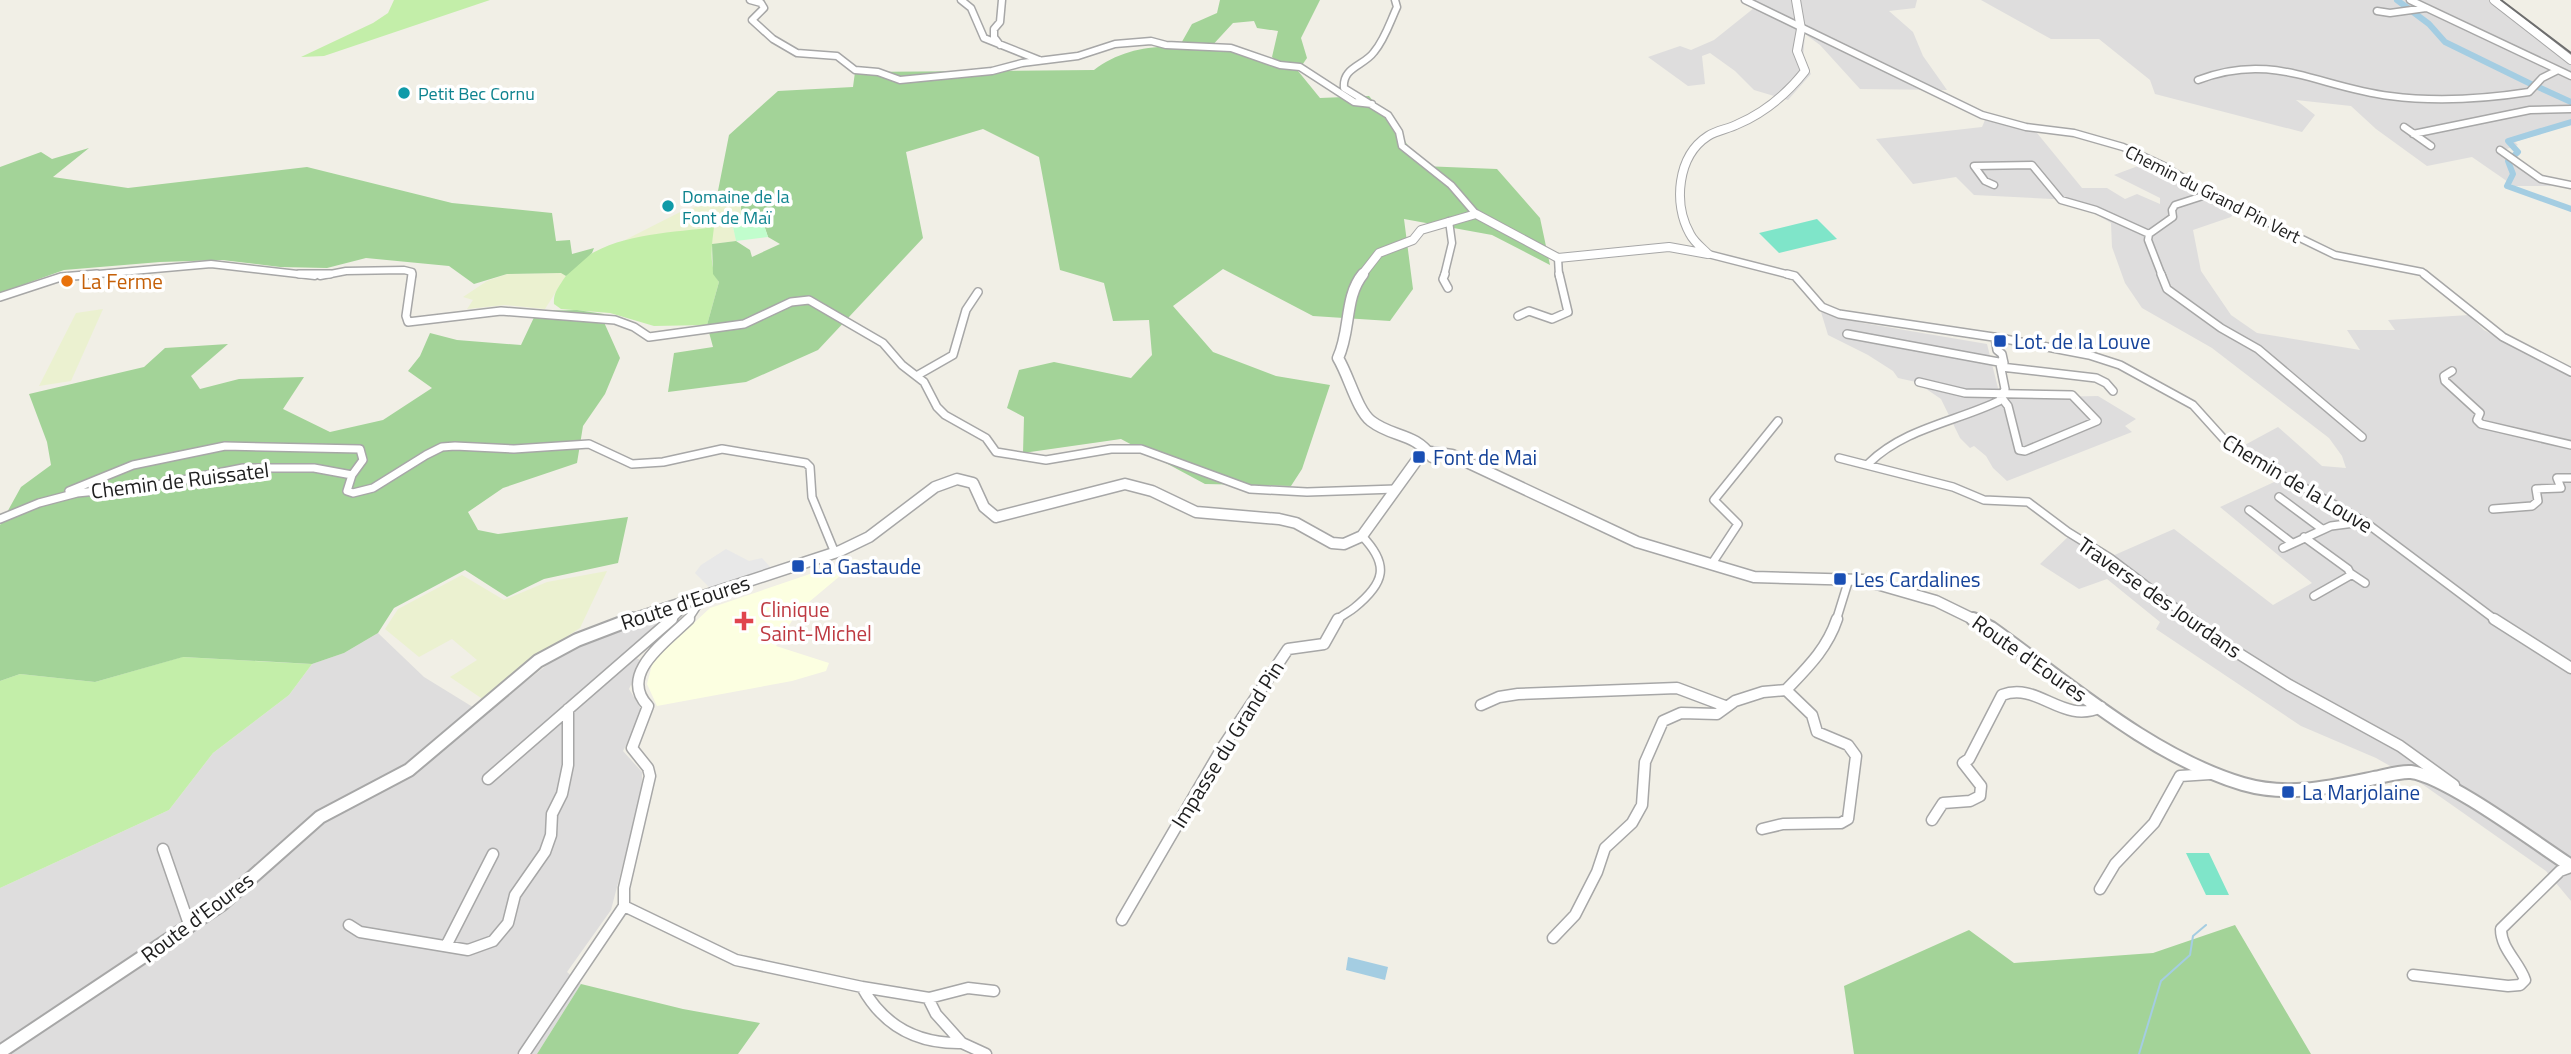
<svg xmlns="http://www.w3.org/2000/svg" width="2571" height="1054" font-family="'Titillium Web',sans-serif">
  <rect width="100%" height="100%" fill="#f1efe6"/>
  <path fill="#dedddd" d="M1740 0H1917L1915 8 1889 11 1913 32 1923 56 1947 90 1860 89 1820 45 1805 34 1803 59 1811 74 1788 100 1754 90 1735 71 1710 53 1702 56 1705 84 1688 86 1648 57 1680 46 1691 50 1714 40 1754 8Z
    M1981 0H2491L2571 63V124L2515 142 2518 145 2504 150 2551 186H2514L2472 157 2427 166 2376 129 2351 106 2296 100 2315 115 2302 132 2155 94 2150 80 2099 39H2051Z
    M1985 120 2037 133 2082 188H2107L2125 199 2137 194 2160 204V198L2114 175 2146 163 2236 210 2231 217 2193 230 2201 271 2231 315 2257 333 2360 350 2347 330H2395L2388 320 2469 315 2484 330 2539 360 2571 374V901L2546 871 2422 784 2376 758 2301 726 2156 629 2160 622 2107 579 2079 589 2040 564 2073 532 2110 557 2174 529 2273 605 2312 583 2220 507 2285 477 2241 447 2278 427 2322 466 2346 468 2342 456 2329 438 2212 348 2142 308 2125 283 2112 247 2111 223 2072 200 1974 195 1956 177 1913 184 1876 139 1982 127Z
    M1821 312 1863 323 1987 344 1998 388 2011 398 2098 396 2136 419 2125 426 2132 432 2007 481 1993 468 1986 456 1974 446 1970 448 1960 438 1941 399 1916 382 1898 378 1893 371 1868 355 1828 335Z
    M651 622 658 624 627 653 642 661 629 689 642 710 641 717 623 751 642 772V779L641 795 611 910 567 972 581 984 537 1054H0V888L169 810 213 753 289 695 312 664 344 653 378 633 424 677 476 709 494 706 560 655 596 639Z"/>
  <path fill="#fcffe1" d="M854 559 859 560 809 602 802 605 776 646 829 663 826 671 792 681 657 706 647 684 653 661 710 608Z"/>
  <path fill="#ebf1d0" d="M742 198 741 214 715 218 714 224 732 222 736 241 712 244 713 227 625 240 686 209Z
    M562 273 566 276 545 309 505 305 467 309 473 300 463 297 487 281 507 274Z
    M103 309 71 381 39 386 76 313Z
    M607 571 580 628 543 652 484 700 450 677 477 660 452 639 419 657 385 629 398 609 462 575 504 600 547 582Z"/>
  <path fill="#c3eea9" d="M394 0H490L324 56 301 57 373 23 388 13Z
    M714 227C712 245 708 266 719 282L707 325 654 326 610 313 561 309 554 304C553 294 558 288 563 280 594 233 665 234 714 227Z
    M182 657 312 664 289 695 213 753 169 810 0 888V681L20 674 95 682Z"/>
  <path fill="#a3d398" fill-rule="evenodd" d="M1220 0H1320L1301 38 1307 58 1298 71 1320 98 1369 96 1398 131 1422 166 1497 169 1540 218 1550 265 1492 235 1404 219 1413 289 1390 321 1313 316 1223 269 1173 306 1213 352 1276 376 1330 385 1302 469 1291 486 1205 484 1121 439 1023 453 1024 417 1007 408 1019 370 1054 362 1131 378 1152 355 1149 320 1113 321 1104 283 1060 270 1039 157 983 129 906 152 923 238 818 350 746 382 668 392 674 353 713 347 707 325 719 282 713 274 712 244 736 241 750 250 752 257 780 244 768 237 763 222 741 214V198L716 201 729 135 778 91 853 87 855 72 1094 70C1118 51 1149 45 1179 47L1192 24 1217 13ZM1254 21 1257 28 1278 31 1272 57 1280 65 1234 52 1209 49 1233 23Z
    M89 148 53 177 128 188 307 167 452 203 552 213 556 241 570 240 572 254 594 248 592 253 566 276 561 273 507 274 474 284 449 266 366 258 327 268 280 267 222 260 160 262 64 270 0 293V167L41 152 52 159Z
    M577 310 604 314 603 320 620 358 605 394 583 426 577 463 503 488 468 512 478 530 498 534 628 517 618 563 544 579 507 597 465 570 394 608 378 633 344 653 312 664 183 657 95 682 20 674 0 681V525L21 487 51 465 47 442 29 394 144 367 165 348 228 344 191 376 200 389 239 379 304 377 283 409 330 432 383 420 432 388 408 371 420 356 430 333 457 340 521 345 537 311Z
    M2235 925 2311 1054H1854L1844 986 1969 930 2014 963 2153 953Z
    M581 984 683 1009 760 1023 738 1054H537Z"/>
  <path fill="#c1fdcd" d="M741 214 763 222 768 237 736 241 732 222 714 224 715 218Z"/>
  <path fill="#7fe5c9" d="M1817 219 1837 239 1779 253 1759 233Z
    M2186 853H2209L2229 895H2206Z"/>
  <path fill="#e8e8e8" d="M726 549 749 561 762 558 773 570 710 588 695 573 701 565Z"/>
  <path fill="#a4cde2" d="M1348 957 1388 967 1385 980 1346 970Z"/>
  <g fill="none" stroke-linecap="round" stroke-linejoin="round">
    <path stroke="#a4cde2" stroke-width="2" d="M2139 1054 2161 981 2190 955 2193 936 2206 925"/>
    <path stroke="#a4cde2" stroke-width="6" d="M2397 0 2409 9
      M2413 12 2429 24 2445 42 2533 85
      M2538 87 2571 102
      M2571 122 2508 141 2518 152 2508 161 2513 174 2507 186 2571 209"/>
    <g stroke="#a7a7a7" stroke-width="9">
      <path id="minor-far2" d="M750 0 761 3 764 8 752 20 773 39 797 53 837 56 855 70 878 72 900 80 992 71 1022 63 1078 56 1115 44 1151 41 1166 45 1231 48 1280 65 1300 67 1354 102 1372 104
        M961 0 971 8 984 38 1039 60
        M1395 0 1397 7C1390 22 1385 39 1374 52 1364 66 1342 67 1344 88L1388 115 1399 132 1402 146 1451 185 1476 214
        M1745 0 1982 115 2026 127 2074 133 2123 147 2164 166 2209 194 2335 255 2422 272 2427 276
        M2410 0 2571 76
        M2377 11 2390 13 2426 8
        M1000 45 994 37V29L1000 22 1002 0
        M2198 80C2273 51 2318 87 2390 96 2436 102 2484 99 2529 92L2542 78 2558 70
        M2404 127 2431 146
        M2413 134 2530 110 2571 109
        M2500 150 2541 179 2571 185
        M1994 185 1985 181 1974 166 2032 165 2061 200 2096 210 2149 234
        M1708 254 1794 276
        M1558 258 1559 276
        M76 276 211 264 315 276
        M320 276 346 271 404 270 412 272V276
        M1444 276 1452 243 1449 221
        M2162 276 2148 240 2149 234 2173 217 2172 210 2175 205 2209 194"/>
    </g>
    <g stroke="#a7a7a7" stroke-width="10">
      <path id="minor-far1" d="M299 274H330
        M412 274 406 316 408 322 501 311 615 320 634 327 649 337 744 324 791 302 809 300 883 343 902 365 924 382 937 407 945 415 986 438 996 452 1046 460 1111 449H1141L1250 489 1307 492 1396 489
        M1445 274 1443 279 1448 288
        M1787 274 1795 276 1822 307 1839 314 2000 338 2089 355 2120 365 2193 405 2230 446 2365 522 2497 621
        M2161 274 2167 289 2221 328 2258 349 2362 437
        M2424 274 2503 337 2571 372
        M0 297 61 277 97 274
        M1518 316 1529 311 1552 319 1568 312 1559 274
        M1847 334 2004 363 2002 354 1997 350 1995 337
        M2001 367 2096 378 2106 383 2113 391
        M2452 371 2444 376 2445 381 2480 413 2477 420 2481 424 2571 445
        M918 375 953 355 966 310 978 292
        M1919 382 1965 393 2072 395 2097 421 2025 451 2019 450 2008 406 2001 397
        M1839 458 1953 487 1984 500 2028 502 2068 532 2110 558 2193 621
        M1869 463C1905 428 1955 422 1999 401L2005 389 2000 364
        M69 491 133 465 225 446 360 449 363 460 352 475
        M2279 497 2322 529
        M2493 509 2532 506 2538 501 2536 489 2561 488 2557 478H2571
        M2249 510 2292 543
        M0 519 39 503 77 493 157 485 243 468H314L352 475 347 491 353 493 373 488 426 455 442 447 455 446 514 449 589 444 632 464 663 462 722 449 806 463 810 467 812 497 835 553
        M2304 537 2348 569 2351 575 2314 596
        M2283 548 2331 526 2362 522
        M1711 565 1738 524 1714 500 1778 421
        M2350 573 2365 583
        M670 621 679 612 681 604
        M687 621 702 598
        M1336 621C1342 615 1348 613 1354 608 1385 583 1390 565 1362 536
        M1836 621 1849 579"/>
    </g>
    <g stroke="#a7a7a7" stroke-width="13">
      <path id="minor" d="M689 619C667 641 617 674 648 706L632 748 648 768 650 776 624 888V906L736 960 862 987C884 1027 918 1044 962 1043L936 1014 928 998
        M2191 619 2222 643 2289 685 2400 746 2454 785
        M2494 619 2571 668
        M1481 705 1499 697 1518 694 1677 688 1725 706
        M488 779 672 619
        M1932 820 1943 803 1970 801 1980 796 1981 786 1963 763 1969 759 2002 695C2038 681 2062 725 2101 707
        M1762 829 1783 824 1841 823 1848 819 1856 756 1848 745 1817 732 1812 715 1786 690
        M163 849 190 927
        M2100 889 2115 864 2154 823 2180 776 2210 774
        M1122 920 1222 748 1288 649 1324 644 1338 619
        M349 925 360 932 468 950 493 941 508 923 515 895 545 852 551 835 552 814 562 794 568 765V709
        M1553 938 1575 915 1597 872 1605 848 1632 823 1642 805 1645 762 1663 721 1681 713 1717 714 1735 701 1763 692 1786 690C1807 668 1827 649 1837 619
        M446 946 493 854
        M2413 975 2508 986 2520 985 2525 980C2519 962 2501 949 2501 929L2560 871 2571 867
        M862 987 929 998 968 988 994 991
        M962 1043 986 1054
        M524 1054 624 906"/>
    </g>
    <g stroke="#a7a7a7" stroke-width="10">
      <path id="tertiary-far2" d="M2494 0 2571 60
        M1708 254C1702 248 1694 242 1690 234 1673 204 1677 156 1708 136 1717 130 1729 129 1738 124 1766 112 1786 95 1805 71L1797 51 1801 29 1796 0
        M1361 276 1379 253 1413 240 1421 230 1476 214 1558 258 1669 247 1708 254"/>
    </g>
    <g stroke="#a7a7a7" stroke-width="13">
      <path id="tertiary-far1" d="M1363 274C1344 297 1351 331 1338 358 1349 376 1357 410 1371 421 1393 438 1414 432 1432 457
        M627 621 840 551 869 537 935 487 957 479 973 483 984 507 996 517 1125 484 1152 491 1196 512 1279 519 1296 523 1332 543 1344 544 1362 536 1419 457 1430 452 1452 455 1637 542 1754 577 1863 580 1936 601 1977 621"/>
    </g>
    <g stroke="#a7a7a7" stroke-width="16">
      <path id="tertiary" d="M1973 619 1991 628C2068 683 2152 757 2243 784 2288 797 2330 787 2374 778 2385 776 2400 771 2411 772 2446 776 2537 844 2571 866
        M0 1052 222 904 320 817 409 770 538 661 577 640 632 619"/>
    </g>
    <use href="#minor-far2" stroke="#fff" stroke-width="6"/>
    <use href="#minor-far1" stroke="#fff" stroke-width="7"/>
    <use href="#minor" stroke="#fff" stroke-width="10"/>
    <use href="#tertiary-far2" stroke="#fff" stroke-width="8"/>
    <use href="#tertiary-far1" stroke="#fff" stroke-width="10"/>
    <use href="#tertiary" stroke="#fff" stroke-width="12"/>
    <path stroke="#6e6e6e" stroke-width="2" d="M2501 0 2571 53"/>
  </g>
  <g fill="#0f9aa8" stroke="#fff" stroke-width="2.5">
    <circle cx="404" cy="93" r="7"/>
    <circle cx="668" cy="206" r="7"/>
  </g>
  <circle fill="#e8710a" stroke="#fff" stroke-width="2.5" cx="67" cy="281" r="7"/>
  <g fill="#1a4fb4" stroke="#fff" stroke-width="2.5">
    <rect x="1993" y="334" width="14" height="14" rx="3.5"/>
    <rect x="1412" y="450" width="14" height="14" rx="3.5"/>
    <rect x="791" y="559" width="14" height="14" rx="3.5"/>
    <rect x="1833" y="572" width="14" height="14" rx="3.5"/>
    <rect x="2281" y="785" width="14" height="14" rx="3.5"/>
  </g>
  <path fill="#e0444e" stroke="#fff" stroke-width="2.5" d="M740.5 610.5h7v7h7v7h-7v7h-7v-7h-7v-7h7z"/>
  <g text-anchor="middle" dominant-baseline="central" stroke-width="7" stroke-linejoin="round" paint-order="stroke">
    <g font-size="18" fill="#0d838f" stroke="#fff" text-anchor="start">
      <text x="418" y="93">Petit Bec Cornu</text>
      <text x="682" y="196">Domaine de la<tspan x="682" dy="21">Font de Maï</tspan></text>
    </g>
    <g font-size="18" fill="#202020" stroke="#fff">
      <text transform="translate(2213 194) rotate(27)">Chemin du Grand Pin Vert</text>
    </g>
    <g font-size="21" fill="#c56008" stroke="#fff" text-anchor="start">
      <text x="81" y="281">La Ferme</text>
    </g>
    <g font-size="21" fill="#164399" stroke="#fff" text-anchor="start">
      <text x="2014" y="341">Lot. de la Louve</text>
      <text x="1433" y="457">Font de Mai</text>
      <text x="812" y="566">La Gastaude</text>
      <text x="1854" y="579">Les Cardalines</text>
      <text x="2302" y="792">La Marjolaine</text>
    </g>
    <g font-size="21" fill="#202020" stroke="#fff">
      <text transform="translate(180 480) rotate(-7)">Chemin de Ruissatel</text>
      <text transform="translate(2298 483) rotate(31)">Chemin de la Louve</text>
      <text transform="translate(2160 597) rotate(35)">Traverse des Jourdans</text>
      <text transform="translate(685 602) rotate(-18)">Route d'Eoures</text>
      <text transform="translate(2030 658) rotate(35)">Route d'Eoures</text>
      <text transform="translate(1227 744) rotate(-58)">Impasse du Grand Pin</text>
      <text transform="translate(197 917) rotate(-37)">Route d'Eoures</text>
    </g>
    <g font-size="21" fill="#be3a42" stroke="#fff" text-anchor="start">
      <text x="760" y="609">Clinique<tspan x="760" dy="24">Saint-Michel</tspan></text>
    </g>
  </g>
</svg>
